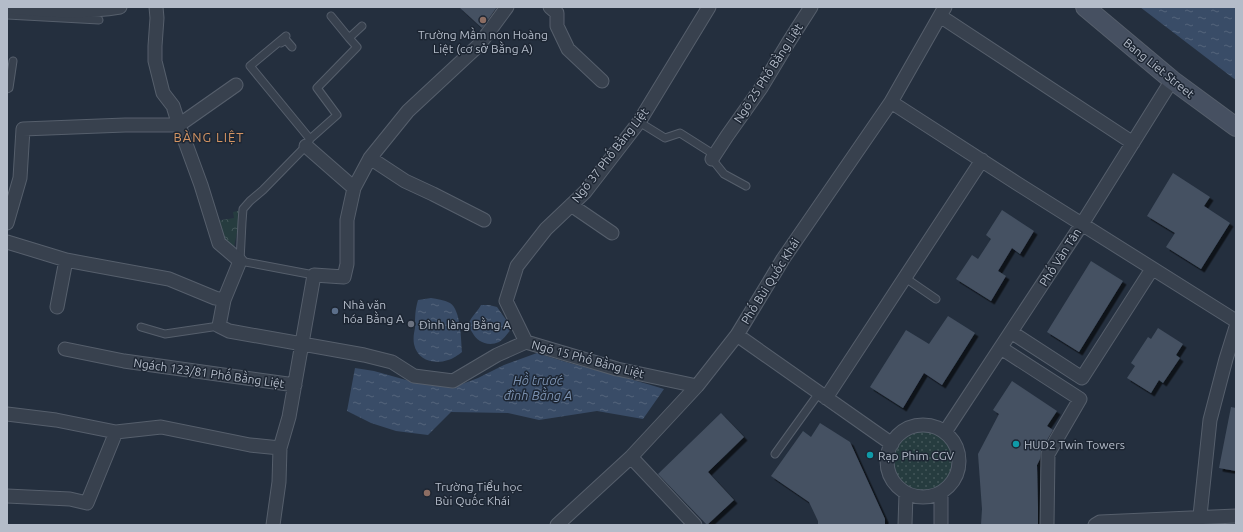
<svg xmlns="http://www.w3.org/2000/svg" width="1243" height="532" font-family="Ubuntu,sans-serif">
  <defs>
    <pattern id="grass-dots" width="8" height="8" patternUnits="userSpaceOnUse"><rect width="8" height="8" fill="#263c3f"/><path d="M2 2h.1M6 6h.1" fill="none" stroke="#435659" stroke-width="1.8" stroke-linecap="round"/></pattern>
    <pattern id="park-crowns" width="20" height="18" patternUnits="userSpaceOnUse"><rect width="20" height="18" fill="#263c3f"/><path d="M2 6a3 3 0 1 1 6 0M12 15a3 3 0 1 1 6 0" fill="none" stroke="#435659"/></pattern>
    <pattern id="water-ripples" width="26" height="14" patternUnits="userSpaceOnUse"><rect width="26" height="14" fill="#394c67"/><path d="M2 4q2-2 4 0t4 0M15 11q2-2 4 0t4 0" fill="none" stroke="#53647b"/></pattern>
    <filter id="shadow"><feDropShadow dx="3.5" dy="3.5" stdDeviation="0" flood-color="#0009"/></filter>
  </defs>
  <rect width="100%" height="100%" fill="#242f3e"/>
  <path fill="url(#grass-dots)" d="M887 461a36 36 0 1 1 72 0a36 36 0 1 1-72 0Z"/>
  <path fill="url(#park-crowns)" d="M242 210 233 251 230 252 216 221 234 218 233 212Z"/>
  <path fill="url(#water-ripples)" d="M1140 7H1236V80L1233 78Z
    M431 298C437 299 444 300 450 303 461 310 461 340 462 352 458 355 453 359 448 360 434 365 417 360 414 344 413 338 414 333 415 328 415 318 415 310 418 300Z
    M481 305H489L497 307 512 328C508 333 504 339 499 342 488 347 477 342 472 332 470 329 468 327 469 323 471 317 478 311 481 305Z
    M537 353C579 367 622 376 664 389L643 419 597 411 539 420 508 413 451 412 428 435 396 431 371 423 347 411 355 368 374 371 417 383 454 387 478 378 504 365Z"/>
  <path fill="#455162" filter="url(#shadow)" d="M459 7H497L482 28Z
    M1173 173 1210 197 1204 206 1230 223 1201 269 1166 247 1175 233 1147 216Z
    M1002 210 1034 231 1020 254 1012 248 998 271 1006 276 991 301 956 279 972 255 978 259 991 239 986 235Z
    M1091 261 1123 281 1079 352 1047 332Z
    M948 316 975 333 942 385 924 373 903 408 870 387 906 330 929 344Z
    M1158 328 1183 344 1176 355 1180 358 1163 383 1159 380 1151 393 1127 378 1135 366 1131 363 1148 337 1151 339Z
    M1012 381 1057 411 1047 426 1053 430 1041 450 1040 459 1037 465 1038 507V525H981L982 509 978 454 999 414 993 410Z
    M1231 407 1236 408V471L1219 468Z
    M721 413 744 437 708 472 734 500 707 525 658 474Z
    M820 423 850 442 885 519V525H818V521L809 502 771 476 803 431 811 437Z"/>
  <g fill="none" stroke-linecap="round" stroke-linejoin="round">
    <g stroke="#565f6c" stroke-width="9">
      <path id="lane" d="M7 15 99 20
        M286 36 250 66 310 139
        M349 38 362 26
        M281 43 286 40 292 47
        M7 89 9 88 13 61
        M639 122 665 138 680 133 710 152 712 159 724 174 746 186
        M314 275 240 261 242 222 243 209 250 201 263 190 306 146 310 139 337 115 317 88 357 47 349 38 331 16
        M904 277 936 299
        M141 327 165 334 219 326
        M775 454 819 393"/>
    </g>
    <g stroke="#565f6c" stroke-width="15">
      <path id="street" d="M10 7C46 11 84 13 120 7
        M156 7 157 18 155 46V61L163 93 173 106 179 125 201 185 219 243 240 261 224 300 219 326 229 331 364 355 392 362 414 376 453 381 497 355 526 342 617 369 697 386
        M550 7 557 13V26L568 49 602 81
        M940 16 1133 143
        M891 102 1018 184 1236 321
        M179 125 236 85
        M306 146 354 188
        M370 158 405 181 433 194 484 220
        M712 159 727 136 761 88 788 43 811 7
        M571 205 612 233
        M7 223 20 178 23 129 125 125H179
        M7 242 66 260 169 279 215 298 224 300
        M57 307 66 260
        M1011 332 1082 378 1152 269
        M737 335 892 444
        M526 342 506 301 517 266 546 229 585 192 639 122 709 7
        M1001 348 1080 399 1048 454 1047 525
        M65 349 124 361 295 385
        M826 398 982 160
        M7 414 56 420 116 432 161 427 250 445 280 448
        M887 461a36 36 0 1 1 72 0a36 36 0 1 1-72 0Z
        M945 432 1082 224 1172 80
        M631 457 695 525
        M941 493V525
        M7 496 70 499 87 503 116 432
        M273 525 279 482 280 448 289 417 314 275 344 277 347 264V220L354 188 370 158 408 111 479 45 507 7
        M557 525 631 457 697 386 737 335 783 259 891 102 945 7
        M905 525 906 493
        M1095 525 1100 522 1236 516
        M1199 525 1210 420 1226 359 1236 327"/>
    </g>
    <g stroke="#565f6c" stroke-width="20">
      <path id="secondary" d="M1085 7 1172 80 1236 127"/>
    </g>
    <use href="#lane" stroke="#38414e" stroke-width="7"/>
    <use href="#street" stroke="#38414e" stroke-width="13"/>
    <use href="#secondary" stroke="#465061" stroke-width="18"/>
  </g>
  <g fill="#8d6e63" stroke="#1d2633" stroke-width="1.5">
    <circle cx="483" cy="20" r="4"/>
    <circle cx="427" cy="493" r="4"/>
  </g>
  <circle fill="#5c6f8a" stroke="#1d2633" stroke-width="1.5" cx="335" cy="311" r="4"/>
  <circle fill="#6b7280" stroke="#1d2633" stroke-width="1.5" cx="411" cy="324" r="4"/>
  <g fill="#0f9aa8" stroke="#1d2633" stroke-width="1.5">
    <circle cx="1016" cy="444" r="4"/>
    <circle cx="870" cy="455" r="4"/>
  </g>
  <g text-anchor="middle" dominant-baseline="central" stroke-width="3" stroke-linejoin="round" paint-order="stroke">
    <g font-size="12" fill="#b4bcc9" stroke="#1d2633" text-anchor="start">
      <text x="483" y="34" text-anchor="middle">Trường Mầm non Hoàng<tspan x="483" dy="14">Liệt (cơ sở Bằng A)</tspan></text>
      <text x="343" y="304">Nhà văn<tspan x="343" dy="14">hóa Bằng A</tspan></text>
      <text x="419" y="324">Đình làng Bằng A</text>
      <text x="1024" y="444">HUD2 Twin Towers</text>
      <text x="878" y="455">Rạp Phim CGV</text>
      <text x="435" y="486">Trường Tiểu học<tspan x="435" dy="14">Bùi Quốc Khái</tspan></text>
    </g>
    <g font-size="12" fill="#b4bcc9" stroke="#1d2633">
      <text transform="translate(1159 68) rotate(39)">Bang Liet Street</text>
      <text transform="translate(768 73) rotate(-57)">Ngõ 25 Phố Bằng Liệt</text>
      <text transform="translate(610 155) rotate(-52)">Ngõ 37 Phố Bằng Liệt</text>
      <text transform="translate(1060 257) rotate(-57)">Phố Văn Tân</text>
      <text transform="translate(770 281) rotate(-58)">Phố Bùi Quốc Khái</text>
      <text transform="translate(588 359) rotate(15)">Ngõ 15 Phố Bằng Liệt</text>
      <text transform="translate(209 373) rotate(8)">Ngách 123/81 Phố Bằng Liệt</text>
    </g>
    <g font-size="13" letter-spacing="1" fill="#d59563" stroke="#1d2633">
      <text x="209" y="137">BÀNG LIỆT</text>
    </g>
    <g font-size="13" font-style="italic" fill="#7c92b1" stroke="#1d2633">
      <text x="538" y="380">Hồ trước<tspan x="538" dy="15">đình Bằng A</tspan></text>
    </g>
  </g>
  <rect width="1243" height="532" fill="none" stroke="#b4bcc9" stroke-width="16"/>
</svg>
